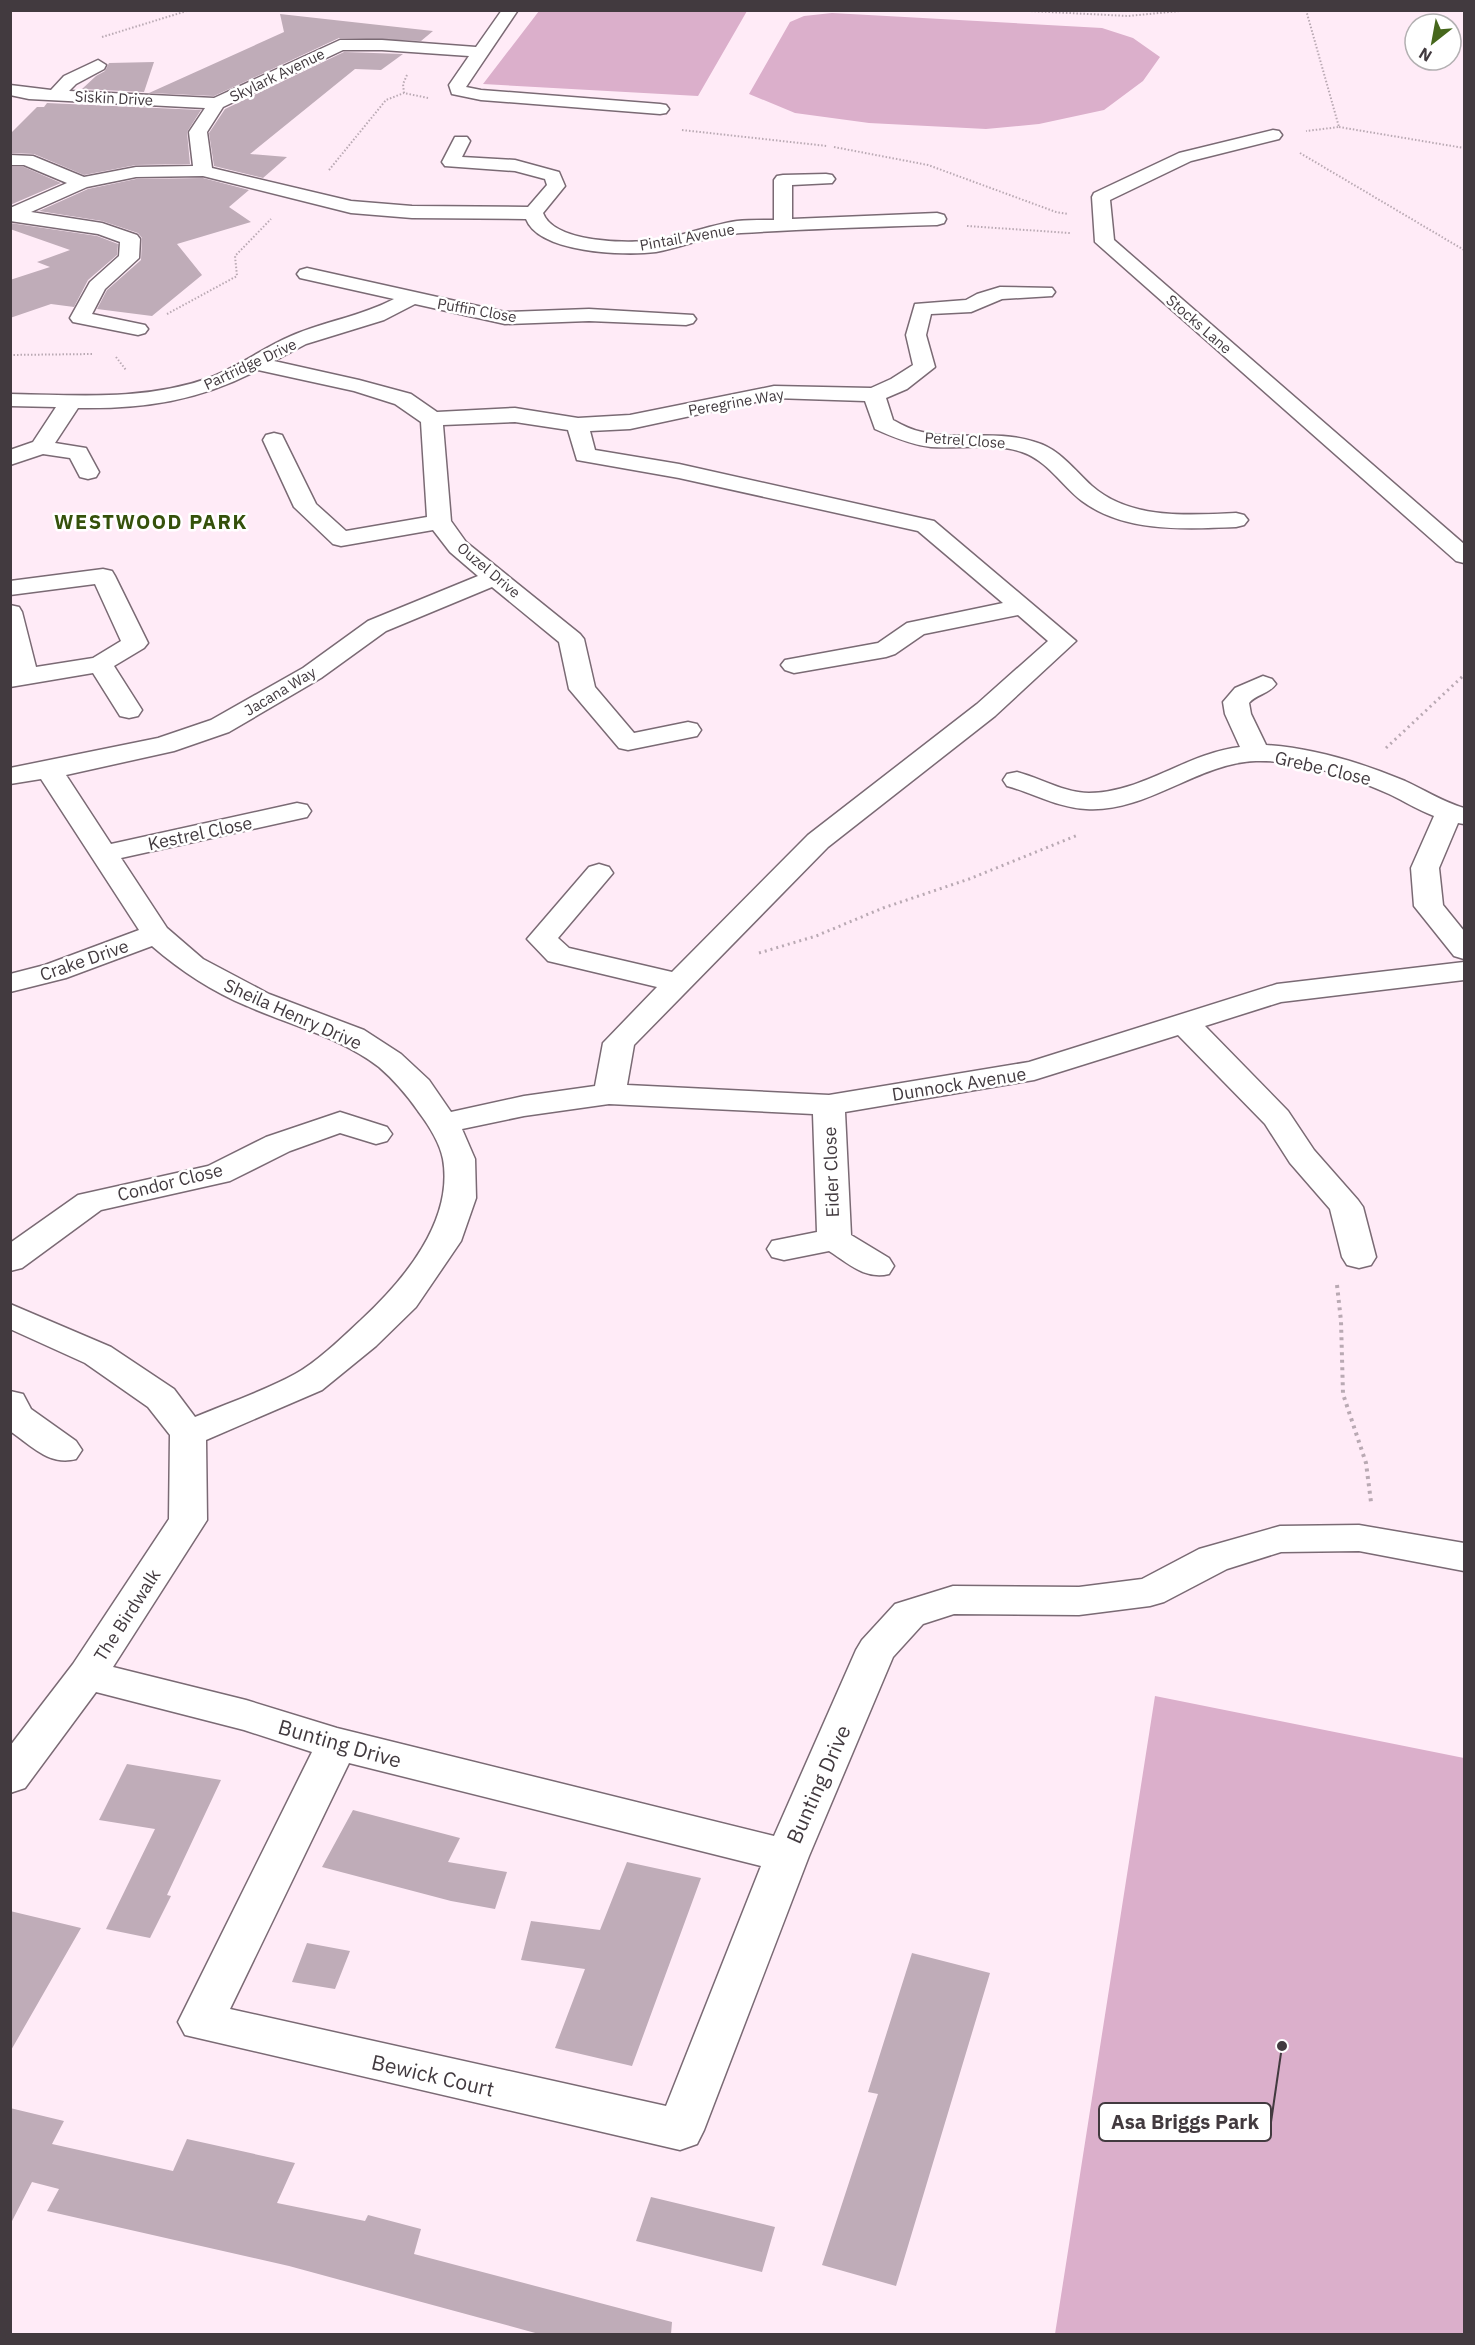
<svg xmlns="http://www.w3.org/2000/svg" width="1475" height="2345" font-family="'IBM Plex Sans',sans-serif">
  <rect width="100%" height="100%" fill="#ffebf7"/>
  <path fill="#dbafcb" d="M539 11V10L747 11 698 96 483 84Z
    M832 13 1102 28 1133 38 1160 57 1143 81 1104 110 1039 124 986 129 869 123 795 113 749 94 790 22 804 16Z
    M1155 1696 1464 1758V2334H1055Z"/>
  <path fill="#bfacb8" d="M280 14 433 31 421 41 339 38 214 96 149 93 284 32Z
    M344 52 403 54 381 70 355 69 250 154 287 157 263 178 214 166 209 133 225 109Z
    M154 62 144 92 82 89 96 76 105 71 109 63Z
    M47 103 201 110 187 132 190 164 136 165 84 175 34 154 10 153V134L37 107H44Z
    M10 167H24L61 183 10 205Z
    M203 178 249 190 229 207 251 222 177 244 202 275 152 316 97 309 107 290 141 260 142 238 138 233 102 221 39 211 88 189 136 179Z
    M10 223 97 236 118 244 117 255 88 280 74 307 51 304 10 318V280L50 267 37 262 70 250 10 229Z
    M127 1764 221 1780 167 1895 171 1896 150 1938 106 1929 155 1829 99 1820Z
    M353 1810 460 1838 448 1862 507 1872 495 1909 451 1901 322 1867Z
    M627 1862 701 1878 632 2066 555 2048 585 1969 521 1960 531 1921 600 1930Z
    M10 1911 81 1928 10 2052Z
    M307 1943 350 1951 335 1989 292 1982Z
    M912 1953 990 1973 896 2286 822 2265 878 2094 868 2092Z
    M10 2108 64 2121 52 2144 173 2171 187 2139 295 2163 277 2203 365 2221 368 2215 421 2229 414 2254 672 2322 671 2334H539L289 2266 47 2211 59 2189 32 2182 10 2225Z
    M651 2197 775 2227 762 2272 636 2241Z"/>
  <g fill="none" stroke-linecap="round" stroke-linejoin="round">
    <g stroke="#7a6a74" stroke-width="3">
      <path id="minor" d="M502 10H518L466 87 481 90 660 104 666 105 669 109 666 113 660 114 481 100 452 94 449 85 469 56 382 50H343L223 107 207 132 212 168 351 201 412 206 528 207 547 185 545 179 515 171 445 166 442 162 455 137H467L470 141 462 157 515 160 559 172 565 186 543 213C554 243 628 244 656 240 683 236 710 225 737 221 749 220 762 220 774 220V180L777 176 783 175 826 174 832 175 835 179 832 183 792 185V219L937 213 944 215 946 219 944 223 937 225C872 227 806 229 741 233 712 234 684 247 656 252 624 256 539 253 526 219L412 218 351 213 203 176 136 177 87 187 31 212 102 223 137 235 140 239 139 258 105 289 92 314 145 325 148 329 145 333 138 335 73 322 70 318 90 282 119 256 120 242 98 234 10 221V208L67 183 24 165H10V155L33 156 84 177 136 167 193 166 189 132 205 108 29 99 10 95V85L51 90 64 76 98 60 106 65 104 69 76 84 69 91 214 98 340 40H382L476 47Z
        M1273 130 1279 131 1282 135 1279 139 1191 161 1110 200 1114 240 1464 544V563L1456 561 1095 242 1092 197 1094 193 1179 153Z
        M307 268 505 312 589 309 693 315 696 319 693 323 686 325 589 321 505 324 415 304 384 320 306 344 274 361 359 380 411 394 437 412 515 408 578 418 630 415 774 386 871 388 891 379 913 365 906 335 915 304 966 300 977 294 1000 287 1052 288 1055 292 1052 296 1002 299 971 312 931 314 926 335 935 367 907 389 886 398 893 420C902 425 912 430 922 432 959 441 995 429 1035 442 1060 449 1074 470 1092 486 1131 520 1188 515 1236 513L1244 515 1248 520 1244 525 1236 527C1185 529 1125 533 1082 501 1061 485 1048 461 1022 452 994 442 961 449 931 447 912 445 893 437 875 429L865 401 774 398 630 429 590 431 595 450 679 464 934 521 1076 641 995 716 828 847 634 1045 627 1085 829 1095 1029 1062 1277 984 1464 962V980L1281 1002 1205 1026 1288 1111 1314 1150 1358 1200 1363 1207 1376 1257 1371 1265 1359 1268 1347 1265 1342 1257 1330 1209 1290 1163 1265 1124 1178 1035 1034 1080 845 1112 851 1235 889 1258 894 1266 889 1274C865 1280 848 1263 829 1251L784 1260 772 1257 767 1249 772 1241 817 1232 813 1114 609 1104 524 1116 462 1129 475 1159 476 1198 461 1241 416 1307 376 1346 322 1390 206 1440 207 1520 113 1667 246 1700 337 1728 774 1836 856 1650 862 1640 895 1604 953 1586 1079 1587 1142 1579 1199 1549 1280 1526 1359 1525 1464 1543V1571L1359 1551 1281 1552 1227 1569 1164 1602 1150 1606 1079 1615 954 1614 923 1624 893 1657 809 1856 704 2130 697 2144 680 2150 185 2035 178 2022 312 1752 244 1730 96 1692 25 1788 10 1793V1746L73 1664 169 1519 170 1435 148 1407 85 1363 10 1329V1304L111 1347 174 1389 195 1417C228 1403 264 1391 295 1374 316 1363 344 1336 362 1319 403 1281 454 1221 443 1159 440 1143 428 1124 418 1111 407 1095 394 1080 379 1067 340 1037 292 1026 247 1006 211 991 181 971 152 946L66 978 10 992V974L45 965 139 930 41 779 10 784V768L158 738 211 720 303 668 368 621 478 576 450 552 433 530 341 546 333 544 294 507 263 440 266 435 274 433 282 435 316 504 346 531 427 517 421 422 395 404 354 391 258 370C198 401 145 409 78 408L55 443 86 448 99 472 96 477 88 479 80 477 70 458 43 454 10 465V450L33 442 56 407 10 406V394C78 395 145 401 209 378 238 367 263 348 291 336 325 321 359 317 394 299L300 278 297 274 300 270ZM515 422 568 430 577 460 679 478 918 531 1003 603 907 623 878 643 785 660 781 665 785 670 794 673 886 657 895 654 924 634 1018 615 1048 641 977 704 808 835 672 972 569 948 558 938 613 873 609 867 599 864 589 867 527 939 548 961 657 987 603 1043 595 1086 524 1096 451 1112 429 1080 401 1054 364 1030 269 994 203 959 167 928 121 858 307 817 311 811 307 805 297 803 111 844 66 775 174 751 229 732 321 678 386 631 492 587 559 642 569 689 619 748 628 750 697 736 701 730 697 724 688 722 634 733 595 687 584 639 580 634 466 542 451 521 443 425ZM349 1763 761 1866 666 2106 230 2009Z
        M103 569 112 571 115 576 148 643 144 648 114 666 142 710 138 716 129 718 120 716 93 673 10 687V605L19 607 22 612 36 667 93 658 121 641 95 584 10 595V581Z
        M1263 676 1272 679 1276 684C1269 694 1257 694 1249 703L1251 714 1266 745C1313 748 1362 763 1405 781 1425 790 1443 802 1464 808V824L1458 823 1439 868 1443 905 1464 931V959L1454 956 1414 906 1411 868 1434 816C1418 810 1404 801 1389 794 1349 776 1300 760 1256 761 1197 763 1147 813 1086 809 1059 808 1033 793 1007 786L1003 780 1007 774 1017 772C1040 778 1065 793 1089 793 1142 793 1187 753 1240 747L1225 714 1223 702 1235 688Z
        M340 1112 387 1127 392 1134 387 1141 376 1144 340 1133 290 1151 230 1181 101 1210 22 1268 10 1271V1243L78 1195 208 1166 266 1137Z
        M10 1391 23 1394 31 1409 76 1441 82 1450 76 1459C49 1466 32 1446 10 1431Z"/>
    </g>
    <path stroke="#b9a9b3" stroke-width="2" stroke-dasharray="1.5 2" stroke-linecap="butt" d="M1010 10 1128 16 1190 10
      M1306 10 1339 127 1306 131
      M102 37 190 10
      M407 75 403 84 404 93 428 98
      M1339 127 1464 148
      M682 130 827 146
      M834 147 928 165 1056 212 1068 214
      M1300 153 1464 250
      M329 170 386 100 404 93
      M967 226 1070 233
      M167 314 237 276 235 256 271 219
      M10 355 93 354
      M116 357 126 370"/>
    <path stroke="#b9a9b3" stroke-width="3" stroke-dasharray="2 4" stroke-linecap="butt" d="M1386 748 1464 675
      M759 953 816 936 883 908 969 879 1078 835"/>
    <path stroke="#b9a9b3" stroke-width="4" stroke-dasharray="3 4.5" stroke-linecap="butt" d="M1337 1285 1341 1321 1343 1394 1366 1463 1371 1502"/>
    <use href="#minor" fill="#fff" fill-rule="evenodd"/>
  </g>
  <g text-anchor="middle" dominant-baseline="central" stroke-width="5" stroke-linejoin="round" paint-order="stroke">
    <g font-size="15" fill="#423a3f" stroke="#fff">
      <text transform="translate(277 75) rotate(-26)">Skylark Avenue</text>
      <text transform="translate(114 98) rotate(3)">Siskin Drive</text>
      <text transform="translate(687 237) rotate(-10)">Pintail Avenue</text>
      <text transform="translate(477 310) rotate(10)">Puffin Close</text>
      <text transform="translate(1199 324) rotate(41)">Stocks Lane</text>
      <text transform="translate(250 364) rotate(-25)">Partridge Drive</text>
      <text transform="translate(736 402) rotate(-10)">Peregrine Way</text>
      <text transform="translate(965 440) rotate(4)">Petrel Close</text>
      <text transform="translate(489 570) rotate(40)">Ouzel Drive</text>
      <text transform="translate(280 691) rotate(-31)">Jacana Way</text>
    </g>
    <g font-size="18" fill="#423a3f" stroke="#fff">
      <text transform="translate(1323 768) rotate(13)">Grebe Close</text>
      <text transform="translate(200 833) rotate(-12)">Kestrel Close</text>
      <text transform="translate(84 960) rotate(-19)">Crake Drive</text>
      <text transform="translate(293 1014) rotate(24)">Sheila Henry Drive</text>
      <text transform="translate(959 1084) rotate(-9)">Dunnock Avenue</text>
      <text transform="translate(831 1172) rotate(-92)">Eider Close</text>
      <text transform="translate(170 1182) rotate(-14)">Condor Close</text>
      <text transform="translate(127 1615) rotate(-57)">The Birdwalk</text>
    </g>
    <g font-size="20" font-weight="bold" letter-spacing="1.5" fill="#35510b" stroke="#fff">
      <text x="151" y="521">WESTWOOD PARK</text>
    </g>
    <g font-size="21" fill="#423a3f" stroke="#fff">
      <text transform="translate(340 1743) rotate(16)">Bunting Drive</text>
      <text transform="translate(818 1784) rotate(-66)">Bunting Drive</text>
      <text transform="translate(433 2075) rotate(13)">Bewick Court</text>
    </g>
  </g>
  <path fill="none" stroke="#423a3f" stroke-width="2" d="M1282 2046L1271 2122"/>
  <circle fill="#423a3f" stroke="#fff" stroke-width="2" cx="1282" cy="2046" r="6"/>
  <rect fill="#fff" stroke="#423a3f" stroke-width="2" x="1099" y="2103" width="172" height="38" rx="6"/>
  <g font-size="20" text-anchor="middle" font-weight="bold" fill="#423a3f">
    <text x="1185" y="2129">Asa Briggs Park</text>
  </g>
  <rect width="1475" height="2345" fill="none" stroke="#423a3f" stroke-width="24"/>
  <g transform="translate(1433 42) rotate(211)"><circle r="28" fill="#ffffff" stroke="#b3b0b2" stroke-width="1.5"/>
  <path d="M0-4.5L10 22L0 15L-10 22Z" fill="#46671c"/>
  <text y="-9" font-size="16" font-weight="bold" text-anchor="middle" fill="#423a3f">N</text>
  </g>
</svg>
